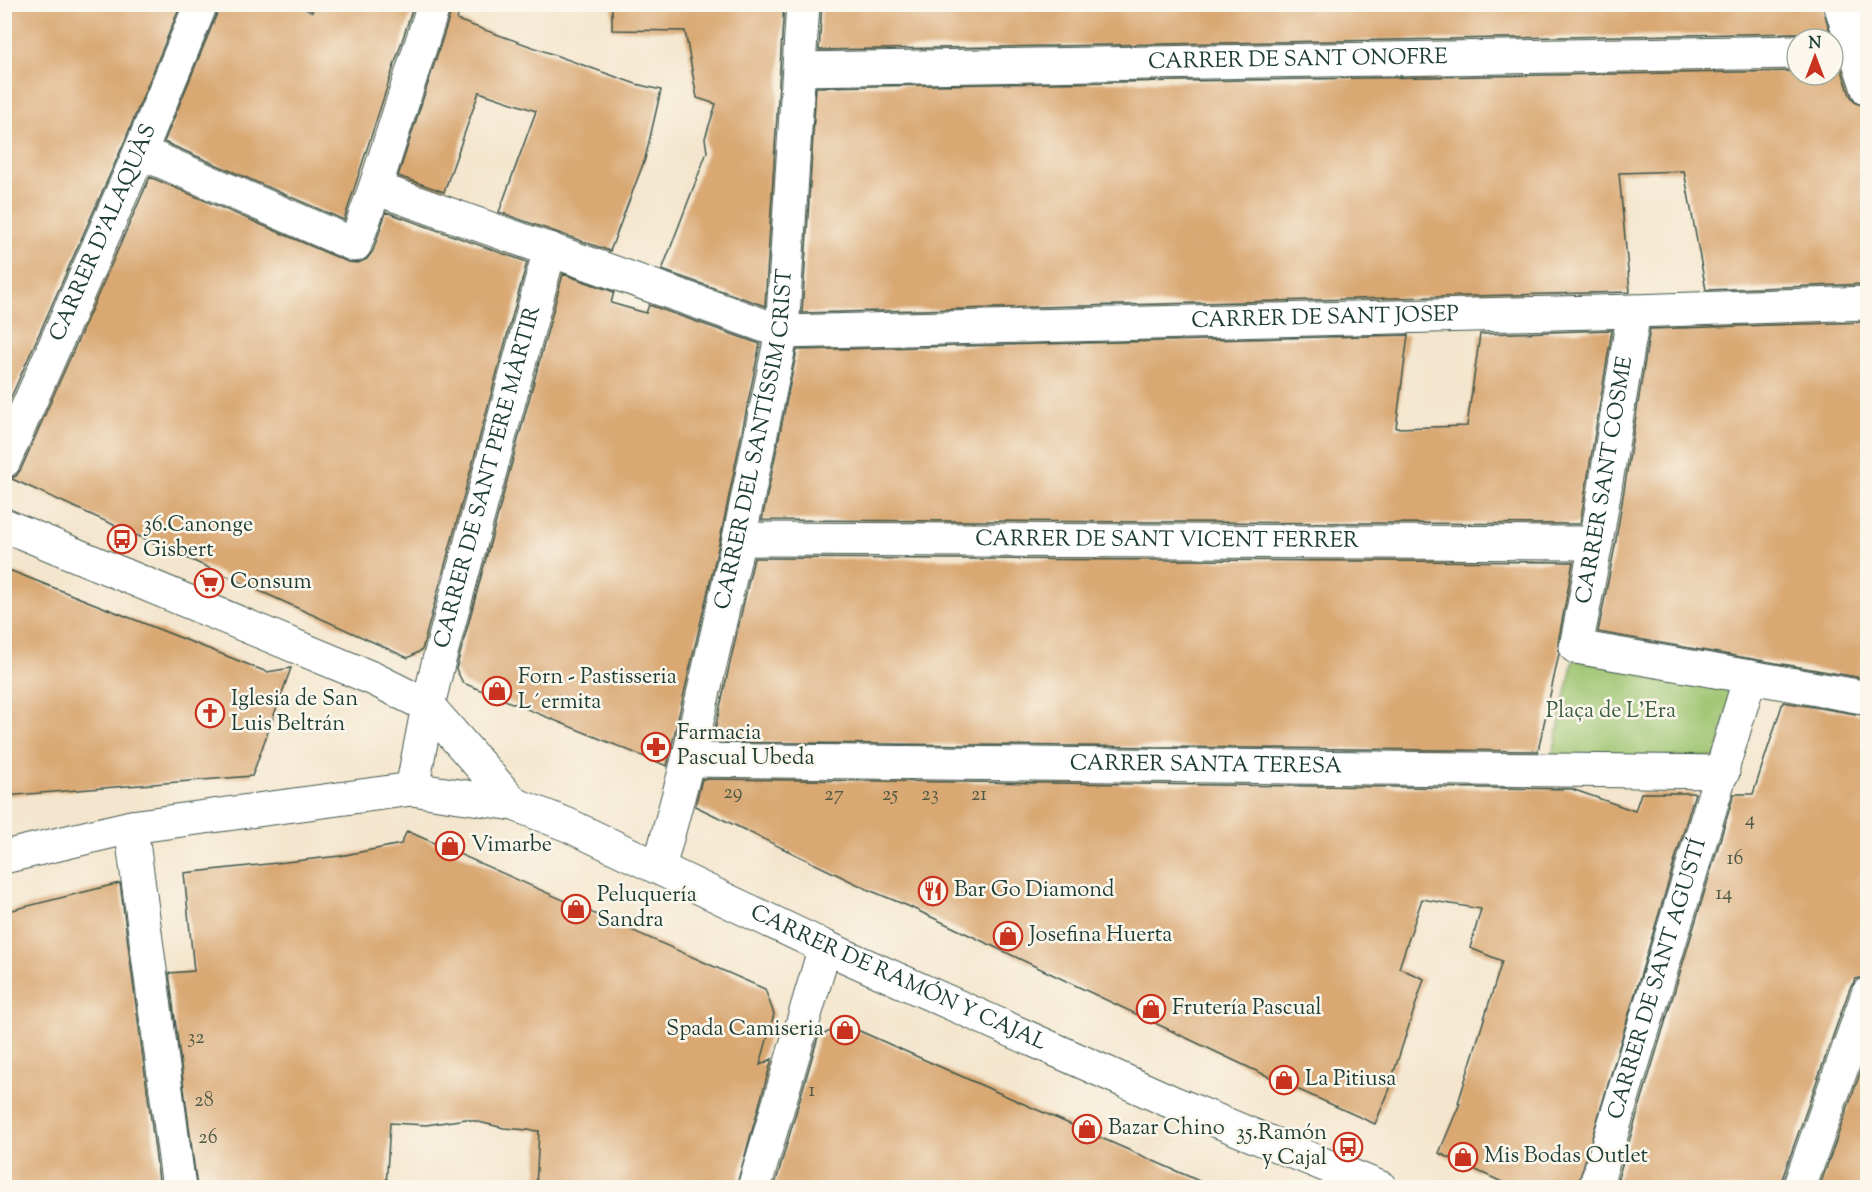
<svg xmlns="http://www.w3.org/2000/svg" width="1872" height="1192" font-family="'Sorts Mill Goudy',serif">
  <rect width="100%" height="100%" fill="#fbf7ec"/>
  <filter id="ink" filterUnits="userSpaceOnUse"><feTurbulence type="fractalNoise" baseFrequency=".0167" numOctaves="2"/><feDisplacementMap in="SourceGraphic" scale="12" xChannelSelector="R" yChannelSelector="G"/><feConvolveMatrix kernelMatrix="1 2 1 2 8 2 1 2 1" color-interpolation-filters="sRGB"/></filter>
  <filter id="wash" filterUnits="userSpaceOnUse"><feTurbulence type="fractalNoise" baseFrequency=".008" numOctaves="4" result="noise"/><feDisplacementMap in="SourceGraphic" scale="24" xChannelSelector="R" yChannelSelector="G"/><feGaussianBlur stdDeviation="1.35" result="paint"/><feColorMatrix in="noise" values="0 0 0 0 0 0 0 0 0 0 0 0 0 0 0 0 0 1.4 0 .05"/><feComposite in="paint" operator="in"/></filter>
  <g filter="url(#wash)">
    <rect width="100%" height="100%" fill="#f4e6ce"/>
    <path fill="#9dc46f" stroke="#5e8052" stroke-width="1.5" d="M1573 660 1732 685 1717 757 1552 758Z"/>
    <g id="blocks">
      <path fill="#d9a873" d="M4 4H181L123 145 4 413Z
        M219 4H294L312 12 314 4H414L344 220 164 142 218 11Z
        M612 4H784L765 306 662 270 707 152 705 138 716 104 697 98 685 31 612 30Z
        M822 4H1822L1832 39H1810L1806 35 1797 33 819 50Z
        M451 12 458 15 457 20 636 84 661 90 645 159 610 251 499 212 536 111 479 92 444 192 398 176Z
        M1833 43 1850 95 1856 103 1868 107V284L1706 290 1684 171 1619 173 1630 292 802 313 816 87 1797 71V75H1833Z
        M150 177 348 262 358 263 367 259 373 251 386 212 527 262 422 650 408 658 10 478 16 476 21 469Z
        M563 274 614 292 611 303 646 313 649 305 760 344 721 535 667 766 463 683 456 669Z
        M1868 322V679L1598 632 1615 546 1650 329Z
        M1612 330 1580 524 762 520 797 350 1408 335 1396 428 1467 426 1480 334Z
        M754 558 1573 562 1558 643 1559 654 1538 751 712 742Z
        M4 568 267 672 291 668 252 776 4 796Z
        M1783 702 1868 716V976L1856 979 1850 988 1781 1182V1188H1615L1734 794H1753Z
        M702 779 1572 789 1635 811 1641 793H1695L1577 1188H1515L1439 1153 1460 1103H1458L1502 961 1470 948 1481 909 1422 899 1399 968 1424 979 1392 1078 1394 1079 1375 1124 1252 1069 908 906 869 890 695 806Z
        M407 831 765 989 774 1014 760 1065 772 1059 736 1188H536L539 1131 504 1128 466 1119 426 1125 390 1123 386 1188H197L169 973 194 971 184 873 340 856 401 844Z
        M120 883 160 1188H4V912Z
        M844 1024 990 1089 1215 1188H774L818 1037Z
        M1868 1051V1188H1819Z"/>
    </g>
  </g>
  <g filter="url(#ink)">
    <use href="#blocks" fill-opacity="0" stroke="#3f564b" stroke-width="1.5"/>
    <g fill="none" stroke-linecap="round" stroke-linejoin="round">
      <g stroke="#3f564b" stroke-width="35">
        <g id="minor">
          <path d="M1840 4 1868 89"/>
          <path id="s1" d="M800 69 1797 52"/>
          <path d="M140 152 355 245 375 188 434 4"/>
          <path id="s2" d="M375 188 782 332 1634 311 1868 303"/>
          <path id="s3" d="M4 461 140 152 201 4"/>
          <path d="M4 525 374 679 428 706 514 804"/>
          <path id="s4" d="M739 539 1596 543"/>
          <path d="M1750 677 1868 698"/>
          <path id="s5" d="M688 760 1723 772"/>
          <path id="s6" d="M412 789 428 706 438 664 550 249"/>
          <path d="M131 827 179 1188"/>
          <path id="s7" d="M4 857 131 827 412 789 514 804 568 825 825 947 1174 1103 1381 1188"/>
          <path id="s8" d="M659 868 688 760 739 539 782 332 803 4"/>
          <path d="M754 1188 825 947"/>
          <path id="s9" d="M1595 1188 1750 677 1576 647 1596 543 1634 311"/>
          <path d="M1799 1188 1868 994"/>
        </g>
      </g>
      <use href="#minor" stroke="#fff" stroke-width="33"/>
    </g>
  </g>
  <defs>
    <g id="bus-ring" transform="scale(1.5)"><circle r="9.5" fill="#fbf7ec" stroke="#c8321e" stroke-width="1.5"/><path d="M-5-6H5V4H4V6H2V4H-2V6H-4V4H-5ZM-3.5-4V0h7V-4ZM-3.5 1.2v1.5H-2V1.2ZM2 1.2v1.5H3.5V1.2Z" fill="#c8321e"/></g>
    <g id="supermarket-ring" transform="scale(1.5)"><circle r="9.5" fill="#fbf7ec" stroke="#c8321e" stroke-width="1.5"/><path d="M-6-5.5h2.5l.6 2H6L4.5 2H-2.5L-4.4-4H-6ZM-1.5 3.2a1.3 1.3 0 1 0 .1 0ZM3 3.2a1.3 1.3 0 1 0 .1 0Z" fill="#c8321e"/></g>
    <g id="shop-ring" transform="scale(1.5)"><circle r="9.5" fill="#fbf7ec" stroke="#c8321e" stroke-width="1.5"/><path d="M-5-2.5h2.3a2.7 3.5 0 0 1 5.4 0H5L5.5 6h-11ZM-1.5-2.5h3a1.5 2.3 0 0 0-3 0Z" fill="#c8321e"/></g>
    <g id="church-ring" transform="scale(1.5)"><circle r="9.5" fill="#fbf7ec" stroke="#c8321e" stroke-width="1.5"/><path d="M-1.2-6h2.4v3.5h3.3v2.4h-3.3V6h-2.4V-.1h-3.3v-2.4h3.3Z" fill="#c8321e"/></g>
    <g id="pharmacy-ring" transform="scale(1.5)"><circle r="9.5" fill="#fbf7ec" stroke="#c8321e" stroke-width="1.5"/><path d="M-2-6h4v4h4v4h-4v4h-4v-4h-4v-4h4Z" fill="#c8321e"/></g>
    <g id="restaurant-ring" transform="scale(1.5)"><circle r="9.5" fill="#fbf7ec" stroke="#c8321e" stroke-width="1.5"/><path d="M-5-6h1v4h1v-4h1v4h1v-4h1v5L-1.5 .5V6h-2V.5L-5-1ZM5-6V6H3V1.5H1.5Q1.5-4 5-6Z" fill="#c8321e"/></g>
  </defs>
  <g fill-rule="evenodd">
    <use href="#bus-ring" x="122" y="539"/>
    <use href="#supermarket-ring" x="209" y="583"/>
    <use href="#shop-ring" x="497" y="691"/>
    <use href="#church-ring" x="210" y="713"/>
    <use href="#pharmacy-ring" x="656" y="747"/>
    <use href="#shop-ring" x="450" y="846"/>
    <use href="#restaurant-ring" x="933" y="891"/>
    <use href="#shop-ring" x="576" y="909"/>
    <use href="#shop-ring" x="1008" y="936"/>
    <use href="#shop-ring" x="1151" y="1009"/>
    <use href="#shop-ring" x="845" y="1030"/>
    <use href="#shop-ring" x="1284" y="1080"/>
    <use href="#shop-ring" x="1087" y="1129"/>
    <use href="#bus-ring" x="1348" y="1147"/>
    <use href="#shop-ring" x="1463" y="1157"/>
  </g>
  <g text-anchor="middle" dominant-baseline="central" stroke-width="5" stroke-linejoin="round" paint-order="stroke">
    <g font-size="20" fill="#4e5844">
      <text x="733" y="793">29</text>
      <text x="834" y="795">27</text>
      <text x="890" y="795">25</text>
      <text x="930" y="795">23</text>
      <text x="979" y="795">21</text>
      <text x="1750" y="820">4</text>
      <text x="1735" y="859">16</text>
      <text x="1724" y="894">14</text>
      <text x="196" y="1038">32</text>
      <text x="812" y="1091">1</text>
      <text x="204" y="1101">28</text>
      <text x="208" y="1138">26</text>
    </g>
    <g font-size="22" fill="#1f3d34" stroke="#fbf7ec">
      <text stroke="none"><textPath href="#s1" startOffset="498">CARRER DE SANT ONOFRE</textPath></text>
      <text stroke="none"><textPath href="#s3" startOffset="249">CARRER D'ALAQUÀS</textPath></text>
      <text stroke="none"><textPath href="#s2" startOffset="975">CARRER DE SANT JOSEP</textPath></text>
      <text stroke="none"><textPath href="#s8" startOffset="440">CARRER DEL SANTÍSSIM CRIST</textPath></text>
      <text stroke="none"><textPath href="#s6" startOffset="321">CARRER DE SANT PERE MÀRTIR</textPath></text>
      <text stroke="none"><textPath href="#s9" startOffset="880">CARRER SANT COSME</textPath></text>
      <text stroke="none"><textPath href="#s4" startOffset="428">CARRER DE SANT VICENT FERRER</textPath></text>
      <text stroke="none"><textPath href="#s5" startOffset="518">CARRER SANTA TERESA</textPath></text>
      <text stroke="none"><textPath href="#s7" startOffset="939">CARRER DE RAMÓN Y CAJAL</textPath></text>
      <text stroke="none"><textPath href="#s9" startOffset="218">CARRER DE SANT AGUSTÍ</textPath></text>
    </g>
    <g font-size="22" fill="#1f3d34" stroke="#fbf7ec" text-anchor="start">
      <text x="143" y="526">36.Canonge<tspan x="143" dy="25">Gisbert</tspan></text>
      <text x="230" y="583">Consum</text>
      <text x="518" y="678">Forn - Pastisseria<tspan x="518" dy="25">L´ermita</tspan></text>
      <text x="231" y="700">Iglesia de San<tspan x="231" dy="25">Luis Beltrán</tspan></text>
      <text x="677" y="734">Farmacia<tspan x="677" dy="25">Pascual Ubeda</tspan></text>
      <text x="471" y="846">Vimarbe</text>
      <text x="954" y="891">Bar Go Diamond</text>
      <text x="597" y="896">Peluquería<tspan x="597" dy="25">Sandra</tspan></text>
      <text x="1029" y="936">Josefina Huerta</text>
      <text x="1172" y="1009">Frutería Pascual</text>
      <text x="824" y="1030" text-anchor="end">Spada Camiseria</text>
      <text x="1305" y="1080">La Pitiusa</text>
      <text x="1108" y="1129">Bazar Chino</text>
      <text x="1327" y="1134" text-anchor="end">35.Ramón<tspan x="1327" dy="25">y Cajal</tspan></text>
      <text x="1484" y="1157">Mis Bodas Outlet</text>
    </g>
    <g font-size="22" fill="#3e5f43" stroke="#fbf7ec">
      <text x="1611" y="712">Plaça de L'Era</text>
    </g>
  </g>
  <rect width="1872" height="1192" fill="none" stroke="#fbf7ec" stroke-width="24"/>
  <g transform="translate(1815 57)"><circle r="28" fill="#fbf7ec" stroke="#a3ada2" stroke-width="1.5"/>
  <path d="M0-4.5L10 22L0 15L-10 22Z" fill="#c8321e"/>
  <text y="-9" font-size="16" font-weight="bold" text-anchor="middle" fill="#1f3d34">N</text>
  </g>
</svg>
